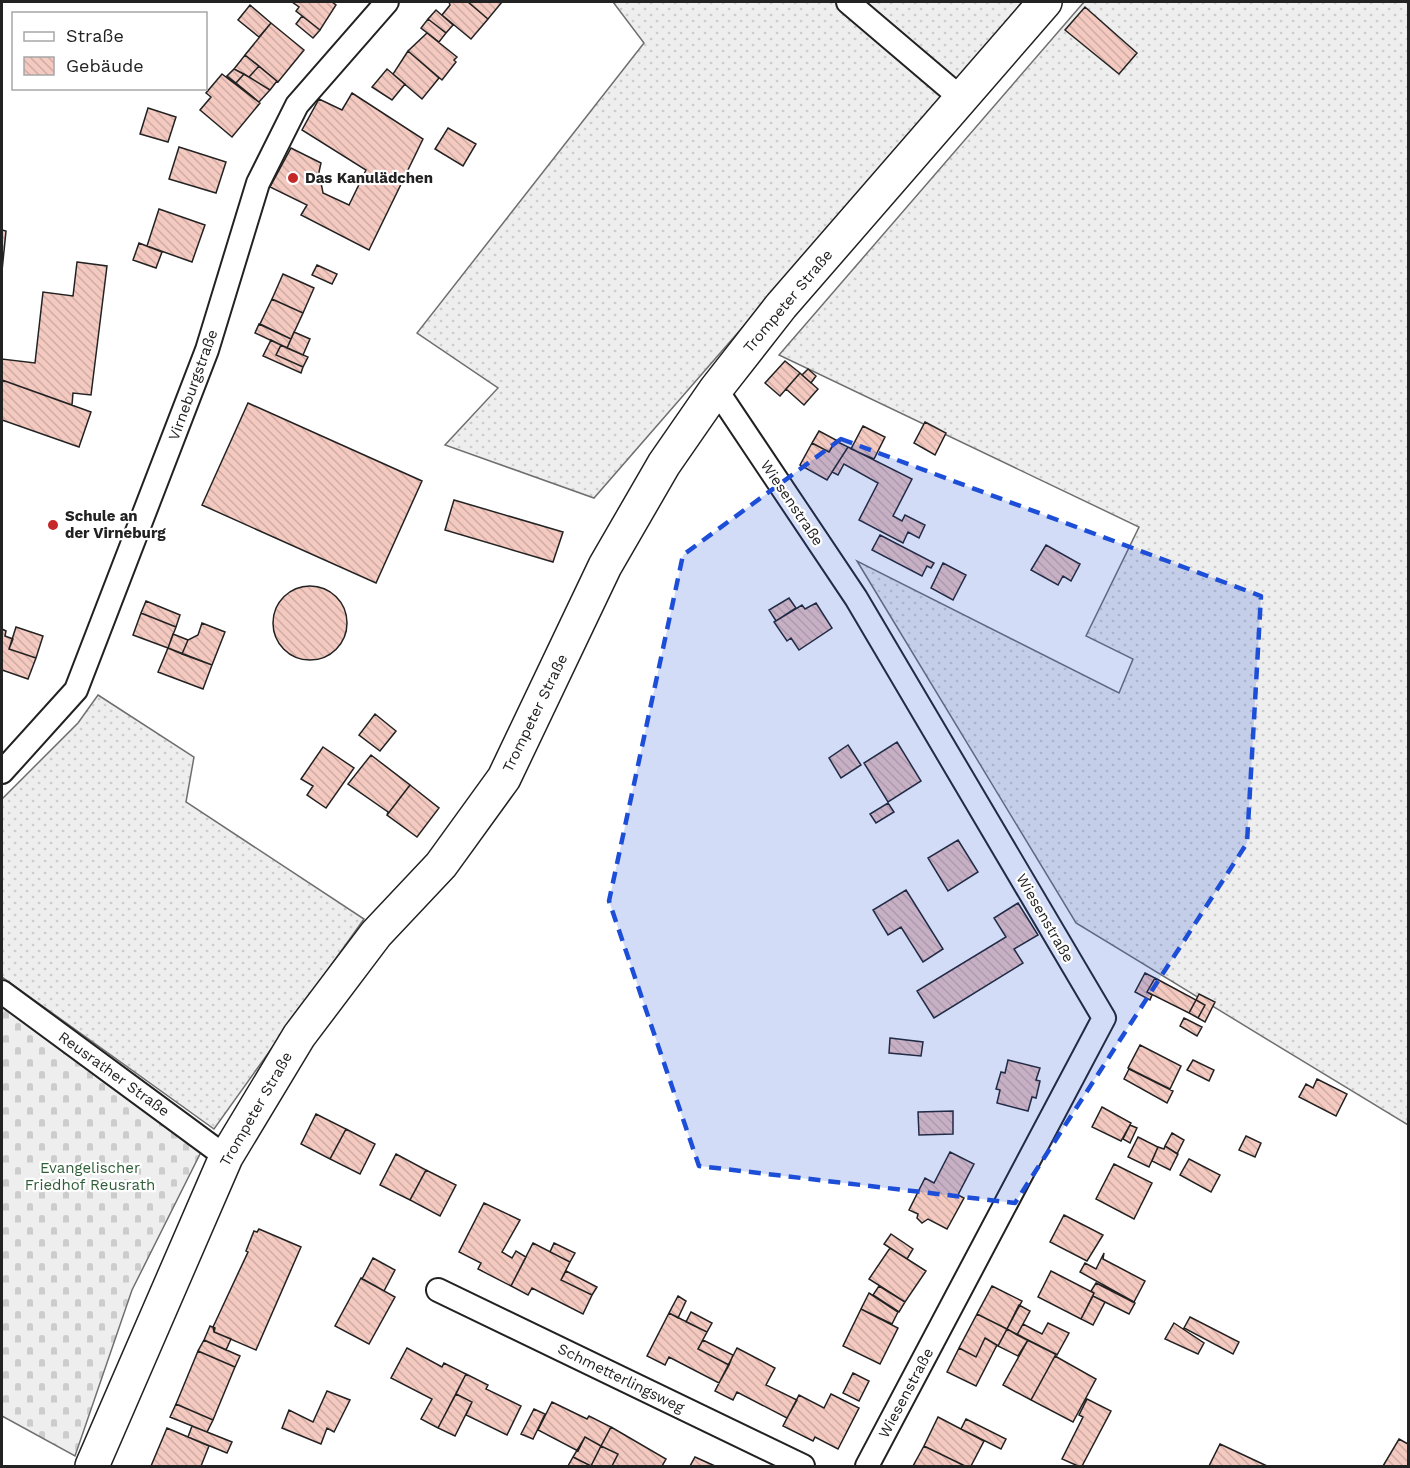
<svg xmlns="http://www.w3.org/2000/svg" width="1410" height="1468" font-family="'Work Sans',sans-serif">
  <defs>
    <pattern id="grass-dots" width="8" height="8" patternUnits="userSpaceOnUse" patternTransform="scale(1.5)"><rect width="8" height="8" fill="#eee"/><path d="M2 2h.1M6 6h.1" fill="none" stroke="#ccc" stroke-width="1.8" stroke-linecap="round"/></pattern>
    <pattern id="cemetery-stones" width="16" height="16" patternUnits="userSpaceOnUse" patternTransform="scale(1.5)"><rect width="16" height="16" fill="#eee"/><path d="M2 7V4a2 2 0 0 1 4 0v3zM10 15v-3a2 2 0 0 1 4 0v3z" fill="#ccc"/></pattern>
    <pattern id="building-back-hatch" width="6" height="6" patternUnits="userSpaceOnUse" patternTransform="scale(1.5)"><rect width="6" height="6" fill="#f3c9c0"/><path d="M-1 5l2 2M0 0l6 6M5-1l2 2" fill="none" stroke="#d0aca5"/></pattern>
  </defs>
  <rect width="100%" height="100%" fill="#fff"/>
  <path fill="url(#grass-dots)" stroke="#6f6f6f" stroke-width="1.5" d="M613 2H1022L963 74 594 498 445 445 498 388 417 333 644 43Z
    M1084 2H1408V1125L1076 923 857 561 1119 693 1133 659 1086 636 1139 527 779 355Z
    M98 695 194 757 186 802 364 919 214 1129 2 977V799L78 723Z"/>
  <path fill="url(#cemetery-stones)" stroke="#6f6f6f" stroke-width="1.5" d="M2 1006 204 1146 132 1290 75 1456 2 1416Z"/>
  <path fill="url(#building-back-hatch)" stroke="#222" stroke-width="1.5" d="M292 2H332L336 5 320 30 296 11 299 7Z
    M449 2H468L488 19 471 39 442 15 450 5Z
    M468 2H502L488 19Z
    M250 5 271 23 259 37 238 20Z
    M1085 7 1137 53 1119 74 1065 30Z
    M436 10 453 25 446 33 428 19Z
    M302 16 320 30 313 38 296 24Z
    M428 19 446 33 439 42 421 28Z
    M271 23 304 50 278 82 245 55Z
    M427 33 457 57 454 60 456 62 442 80 408 51Z
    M408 51 439 78 422 99 393 74Z
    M245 55 259 66 249 77 234 69Z
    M259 66 277 81 270 90 249 77Z
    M234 69 244 74 236 83 227 76Z
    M387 69 405 84 392 100 372 87Z
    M222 74 260 103 232 137 200 110 211 97 206 93Z
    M244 74 270 90 259 102 236 83Z
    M352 93 423 139 369 250 301 215 307 205 270 187 291 148 321 163 319 172 323 193 349 205 366 170 302 130 319 99 342 110Z
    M148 108 176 117 168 142 140 134Z
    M448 128 476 144 463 166 435 149Z
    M179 147 226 162 216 193 169 179Z
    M159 209 205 225 192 262 147 246Z
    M2 230 6 231 2 271Z
    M139 243 162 252 156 268 133 260Z
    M77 262 107 266 91 395 73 393 72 405 2 380V359L35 363 43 292 73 296Z
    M317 265 337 274 332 284 312 275Z
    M283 274 314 288 303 313 272 299Z
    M272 299 303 313 291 339 260 324Z
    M259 324 291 339 287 348 255 333Z
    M294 332 310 339 303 355 287 348Z
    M271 340 281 345 276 355 303 367 301 373 263 356Z
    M281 345 308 357 303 367 276 355Z
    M785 361 800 373 780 396 765 383Z
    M808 369 816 376 811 383 802 375Z
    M800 373 818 389 804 405 786 389Z
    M2 380 91 412 79 447 2 420Z
    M248 403 422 481 376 583 202 505Z
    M925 422 946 433 935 455 914 443Z
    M863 426 885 437 874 459 851 449Z
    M819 431 836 440 829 452 812 443Z
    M836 441 848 447 827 480 800 465 812 443 829 452Z
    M848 447 912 479 893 516 902 521 905 515 925 525 919 538 908 532 903 543 859 520 878 483 844 464 838 475 832 472Z
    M454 500 563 532 553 562 445 530Z
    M880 535 934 563 931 568 927 566 922 576 872 550Z
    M1046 545 1080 564 1071 581 1063 576 1058 585 1031 570Z
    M943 563 966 575 953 600 931 588Z
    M273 623a37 37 0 1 1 74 0a37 37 0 1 1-74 0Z
    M789 598 796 608 776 621 769 610Z
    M146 601 180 615 176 627 141 613Z
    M816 603 832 628 799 650 791 638 787 641 774 622 802 605 805 609Z
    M141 613 176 627 168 648 133 635Z
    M202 623 225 632 212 665 182 654 188 640 198 635Z
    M16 627 43 636 36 658 9 649Z
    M2 629 6 631 5 636 13 639 9 649 36 658 28 679 2 670Z
    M173 634 188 640 182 654 168 648Z
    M168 648 212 665 203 689 158 672Z
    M375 714 396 731 380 751 359 735Z
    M897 742 921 781 888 802 864 763Z
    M848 745 861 765 841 778 829 758Z
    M323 747 354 768 326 808 307 795 313 786 301 779Z
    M371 755 410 785 387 815 388 812 348 784Z
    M410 785 439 808 417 837 387 815Z
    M888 803 894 812 876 823 870 814Z
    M958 840 978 872 948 891 928 858Z
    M906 890 943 949 923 962 901 927 888 935 873 910Z
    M1018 903 1038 935 1014 949 1023 963 934 1018 917 991 1006 937 994 918Z
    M1145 973 1155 978 1147 992 1152 995 1150 1000 1135 992Z
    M1155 978 1196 1000 1189 1013 1147 992Z
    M1199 994 1215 1002 1205 1022 1198 1018 1205 1005 1196 1000Z
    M1196 1000 1205 1005 1198 1018 1189 1013Z
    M1184 1018 1202 1027 1197 1036 1180 1026Z
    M890 1038 923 1042 921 1056 889 1053Z
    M1140 1045 1181 1066 1170 1089 1128 1068Z
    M1008 1060 1040 1068 1036 1080 1040 1081 1036 1098 1032 1097 1028 1111 997 1103 1000 1090 996 1089 1001 1072 1005 1073Z
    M1193 1060 1214 1070 1209 1081 1187 1070Z
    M1129 1069 1173 1091 1167 1103 1124 1079Z
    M1317 1079 1347 1094 1336 1116 1299 1097 1306 1084 1313 1088Z
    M1102 1107 1131 1123 1121 1141 1092 1127Z
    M953 1111V1134L919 1135 918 1112Z
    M316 1114 346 1129 330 1159 301 1144Z
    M1130 1125 1137 1128 1130 1143 1123 1139Z
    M346 1129 375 1144 360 1174 330 1159Z
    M1172 1133 1184 1140 1177 1154 1165 1146Z
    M1246 1136 1261 1143 1255 1157 1239 1150Z
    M1138 1137 1158 1147 1149 1167 1128 1157Z
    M1165 1146 1178 1154 1170 1170 1152 1161 1158 1147 1164 1149Z
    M950 1152 974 1164 958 1195 964 1198 947 1229 928 1219 922 1223 917 1218 918 1214 909 1210 925 1178 934 1183Z
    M396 1154 426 1170 410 1200 380 1185Z
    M1189 1159 1220 1175 1211 1192 1180 1175Z
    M1114 1164 1152 1183 1134 1219 1096 1199Z
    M426 1170 456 1185 440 1216 410 1200Z
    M484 1203 520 1220 502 1252 512 1258 516 1251 526 1257 511 1286 478 1269 481 1263 459 1252Z
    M1064 1215 1103 1235 1087 1261 1050 1242Z
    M259 1229 301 1247 256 1350 214 1332 213 1327 248 1252 246 1251 254 1231 257 1232Z
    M891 1234 913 1249 907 1259 884 1244Z
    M533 1243 570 1262 561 1280 592 1295 583 1314 532 1288 528 1295 511 1286Z
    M554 1243 575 1253 570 1262 550 1252Z
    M890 1248 926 1271 905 1302 869 1279Z
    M1104 1253 1103 1259 1145 1281 1134 1302 1080 1272 1085 1263 1096 1269Z
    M373 1258 395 1270 384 1291 362 1279Z
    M566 1271 597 1287 592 1295 561 1280Z
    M1051 1271 1094 1293 1081 1319 1038 1297Z
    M361 1278 395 1297 369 1344 335 1326Z
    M1096 1283 1135 1303 1129 1314 1093 1296 1094 1293 1091 1291Z
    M879 1286 905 1302 899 1312 873 1295Z
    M992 1286 1022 1301 1007 1329 977 1314Z
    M869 1293 898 1312 892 1324 861 1309Z
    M678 1296 686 1301 678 1318 669 1313Z
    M1093 1296 1105 1302 1093 1325 1081 1319Z
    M1019 1305 1030 1311 1017 1335 1007 1329Z
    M861 1309 898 1328 880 1364 843 1346Z
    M691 1312 712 1323 707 1332 686 1322Z
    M669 1313 707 1332 698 1349 729 1365 719 1383 669 1357 665 1365 647 1356Z
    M977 1314 1007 1329 998 1346 985 1338 976 1357 959 1348Z
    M1190 1317 1239 1342 1233 1354 1184 1328Z
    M1048 1323 1069 1333 1057 1355 1017 1335 1023 1324 1042 1334Z
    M1174 1323 1204 1343 1198 1354 1165 1339Z
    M210 1326 215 1328 214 1332 231 1339 226 1350 204 1340Z
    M1007 1329 1028 1340 1018 1356 998 1346Z
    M985 1338 997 1345 976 1386 947 1372 959 1348 976 1357Z
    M204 1340 240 1356 235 1367 198 1351Z
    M703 1340 733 1355 729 1365 698 1349Z
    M1028 1340 1056 1354 1031 1400 1003 1385Z
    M407 1348 442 1367 444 1363 466 1374 438 1428 421 1419 432 1399 391 1378Z
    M737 1348 775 1368 766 1385 797 1400 787 1418 737 1392 733 1400 715 1391Z
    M198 1351 235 1367 213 1420 176 1404Z
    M1055 1356 1096 1379 1073 1422 1031 1400Z
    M853 1373 869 1381 859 1401 843 1393Z
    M466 1374 488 1385 486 1389 521 1406 507 1435 466 1415 472 1402 456 1394Z
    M327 1391 350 1400 334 1432 327 1428 321 1444 282 1428 289 1410 313 1422Z
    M456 1394 472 1402 455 1436 438 1428Z
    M831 1394 859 1408 838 1449 815 1437 813 1441 783 1426 799 1395 824 1408Z
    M1087 1399 1111 1411 1082 1466H1078L1062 1459 1083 1417 1079 1415Z
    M552 1402 587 1419 589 1416 611 1427 601 1446 585 1437 578 1451 538 1430Z
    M176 1404 213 1420 207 1432 170 1417Z
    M534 1409 545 1414 533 1439 521 1434Z
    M938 1417 984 1441 971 1466H965L924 1446Z
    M966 1419 1006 1439 1001 1449 961 1429Z
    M192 1426 232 1442 227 1453 188 1437Z
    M611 1427 666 1459 662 1466H612L618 1454 601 1446Z
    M167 1428 209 1446 201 1466H151Z
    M585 1437 601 1446 591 1466 573 1457Z
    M1399 1439 1408 1444V1466H1383Z
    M1220 1444 1267 1466H1209Z
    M601 1446 618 1454 612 1466H591Z
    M924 1446 965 1466H913Z
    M573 1457 591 1466H568Z
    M695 1457 715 1466H690Z"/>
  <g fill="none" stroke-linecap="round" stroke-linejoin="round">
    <g stroke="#222" stroke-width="26">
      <path id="street" d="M848 2 962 99
        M716 389 856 598 1104 1018 867 1466
        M2 772 76 690 207 350 258 183 297 105 387 2
        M2 992 226 1157
        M438 1290 803 1466"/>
    </g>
    <g stroke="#222" stroke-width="36">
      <path id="secondary" d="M92 1466 226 1157 299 1036 376 934 441 865 504 778 605 566 664 464 716 389 781 306 1045 2"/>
    </g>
    <use href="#street" stroke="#fff" stroke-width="22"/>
    <use href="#secondary" stroke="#fff" stroke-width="33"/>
  </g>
  <path fill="#1d4ed8" fill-opacity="0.2" stroke="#1d4ed8" stroke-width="4.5" stroke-dasharray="12 8" stroke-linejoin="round" d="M841 439 1261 596 1247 843 1015 1203 699 1166 609 901 683 555Z"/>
  <g fill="#c62828" stroke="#fff" stroke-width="2">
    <circle cx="293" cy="178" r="6"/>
    <circle cx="53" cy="525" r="6"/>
  </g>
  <g text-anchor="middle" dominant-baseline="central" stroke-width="4.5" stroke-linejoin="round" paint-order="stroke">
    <g font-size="15" font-weight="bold" fill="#222" stroke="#fff" text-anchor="start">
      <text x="305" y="178">Das Kanulädchen</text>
      <text x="65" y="516">Schule an<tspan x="65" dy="17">der Virneburg</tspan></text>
    </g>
    <g font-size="15" fill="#222" stroke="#fff">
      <text transform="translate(788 301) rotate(-50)">Trompeter Straße</text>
      <text transform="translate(193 385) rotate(-70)">Virneburgstraße</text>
      <text transform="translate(792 503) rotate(56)">Wiesenstraße</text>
      <text transform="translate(535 713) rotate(-64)">Trompeter Straße</text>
      <text transform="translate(1045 918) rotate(60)">Wiesenstraße</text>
      <text transform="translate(114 1074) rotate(36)">Reusrather Straße</text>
      <text transform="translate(256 1109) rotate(-60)">Trompeter Straße</text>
      <text transform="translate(621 1378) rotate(26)">Schmetterlingsweg</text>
      <text transform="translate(906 1393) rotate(-62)">Wiesenstraße</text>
    </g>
    <g font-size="15" fill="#2f5e38" stroke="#fff">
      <text x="90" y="1168">Evangelischer<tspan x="90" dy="17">Friedhof Reusrath</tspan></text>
    </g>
  </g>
  <rect width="1410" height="1468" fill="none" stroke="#222222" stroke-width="6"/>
  <rect x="12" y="12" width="195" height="78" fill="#ffffff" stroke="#a7a7a7" stroke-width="1.5"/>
  <rect x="24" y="32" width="30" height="9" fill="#ffffff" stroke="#a7a7a7" stroke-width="1.5"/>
  <text x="66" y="42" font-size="18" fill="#222222">Straße</text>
  <rect x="24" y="57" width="30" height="18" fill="url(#building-back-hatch)" stroke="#a7a7a7" stroke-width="1.5"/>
  <text x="66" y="72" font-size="18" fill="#222222">Gebäude</text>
</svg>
